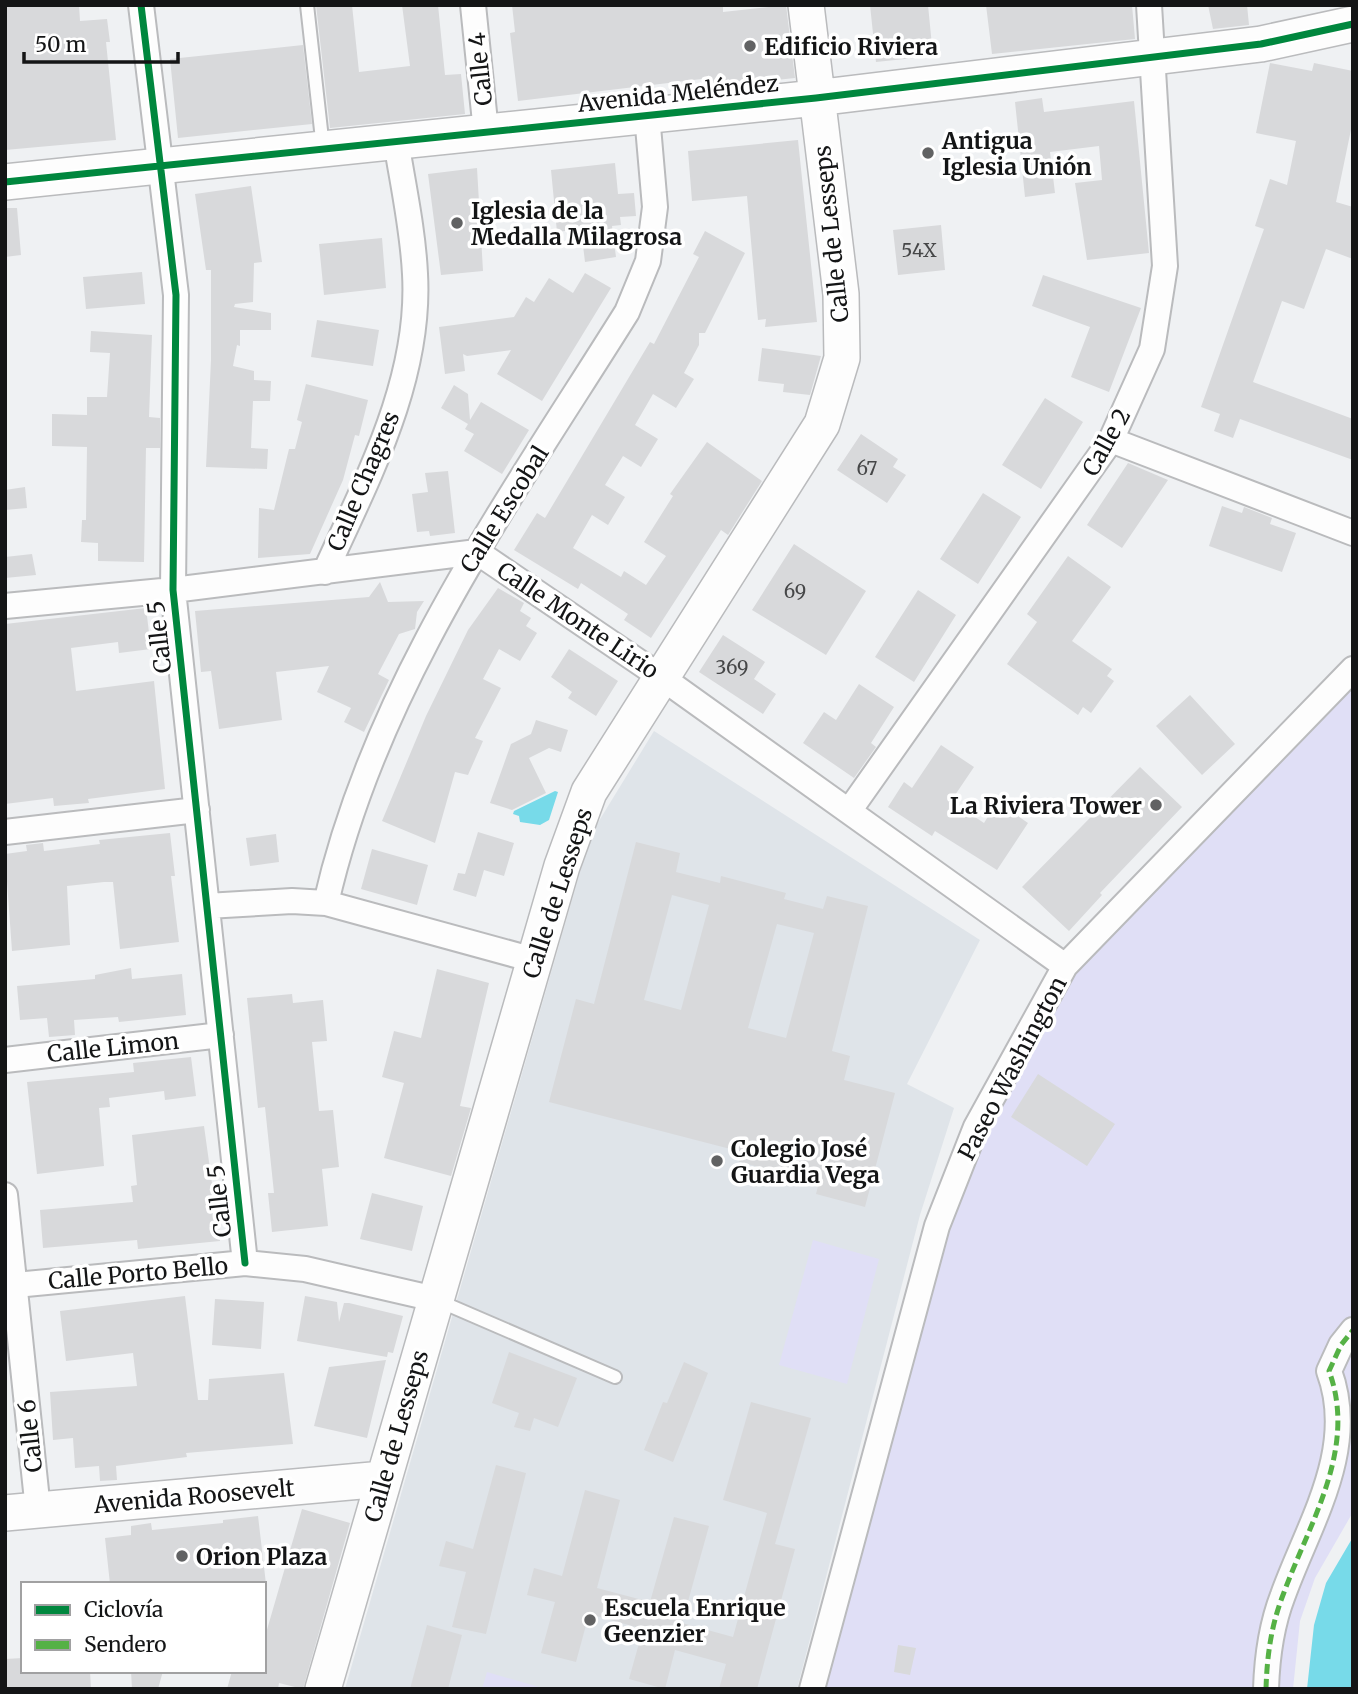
<svg xmlns="http://www.w3.org/2000/svg" width="1358" height="1694" font-family="Merriweather,serif">
  <rect width="100%" height="100%" fill="#eff1f3"/>
  <path fill="#dfe4e9" d="M654 731 980 940 907 1084 954 1108 920 1215 797 1689H345L591 834Z"/>
  <path fill="#e0dff6" d="M1353 682V1512L1315 1578 1300 1621 1293 1689H824L948 1227 984 1126 1077 971Z
    M813 1240 879 1259 847 1384 779 1365Z
    M487 1672 546 1689H482Z"/>
  <path fill="#77dae9" d="M555 791 558 792 549 820 540 825 520 822 519 816 513 814 514 811Z
    M1353 1537V1689H1307L1314 1625 1326 1583Z"/>
  <path fill="#d8d9db" fill-rule="evenodd" d="M5 5H79L80 21 107 19 110 42H106L116 140 5 150Z
    M316 5H352L359 72 410 66 402 5H438L445 75 461 74 465 114 330 128Z
    M512 5H723V12L786 5 795 78 711 87 710 78 518 101 510 33 515 32Z
    M870 5H928L933 56 876 62Z
    M986 5H1132L1135 39 992 54Z
    M1208 5H1247L1249 25 1213 29Z
    M303 45 312 124 178 138 170 59Z
    M1270 63 1312 71 1314 63 1353 71V120L1336 202 1353 207V259L1326 249 1304 309 1282 301 1253 382 1353 419V460L1240 419 1233 438 1214 431 1220 414 1201 407 1264 229 1255 226 1270 179 1287 185 1296 141 1256 133Z
    M1042 98 1044 112 1134 101 1149 253 1087 260 1075 183 1102 180 1099 146 1050 152 1055 193 1025 197 1015 102Z
    M798 140 817 322 765 327 766 319 758 320 747 196 692 201 688 151Z
    M615 163 618 194 634 193 636 216 620 217 621 225 612 226 616 257 585 262 581 229 557 232 551 170Z
    M477 168 483 271 441 275 428 174Z
    M251 186 262 262 254 263 253 302 235 304 234 307 271 313V330H240V346L237 345 233 366 254 371V380L271 381 270 401H253L251 448 268 449 267 469 206 467 211 360V270H206L195 194Z
    M5 208H17L21 255 5 257Z
    M941 225 945 270 898 275 893 230Z
    M705 231 745 253 705 333H699V345L684 373 694 379 676 408 653 394 635 425 658 439 641 467 623 456 605 485 625 497 608 525 592 515 573 548 621 577 624 571 646 585 666 556 644 542 673 496 670 494 707 442 762 481 728 535 721 530 651 638 624 620 628 614 581 583 578 589 514 550 537 513 545 518 650 342 654 344 699 257 693 254Z
    M382 238 386 288 324 295 319 244Z
    M142 272 145 304 86 309 83 277Z
    M585 273 611 288 542 401 497 374 511 350 467 356 463 354 465 371 445 374 439 327 514 317 526 297 534 302 549 278 573 293Z
    M1043 275 1141 308 1109 392 1071 377 1090 327 1032 306Z
    M317 320 379 330 373 366 311 357Z
    M91 331 152 335 149 417 160 418V448H146L144 562 98 561V543L81 542 82 520H86L87 447 52 446V414L87 415V397H107L110 353 90 352Z
    M762 348 821 356 810 395 783 392 784 384 758 381Z
    M306 384 368 400 359 436 355 435 343 480 310 554 258 558 259 508 274 510 289 449H295L302 422 297 420Z
    M454 385 468 394 470 420 481 402 529 430 502 474 464 451 474 434 465 429 468 424 441 408Z
    M1045 398 1083 422 1041 489 1002 465Z
    M861 434 898 459 893 467 906 475 887 503 837 470Z
    M1128 463 1168 480 1122 548 1087 525Z
    M448 471 455 533 430 536 429 531 417 532 412 494 428 492 425 473Z
    M25 487 27 508 5 510V490Z
    M983 493 1021 517 978 584 940 559Z
    M1222 506 1242 513 1244 507 1272 518 1270 524 1296 533 1282 572 1209 546Z
    M794 544 866 591 826 655 752 610Z
    M32 554 36 575 5 578V557Z
    M1068 556 1111 587 1072 641 1112 669 1107 676 1114 681 1091 713 1083 707 1078 715 1007 664 1037 622 1027 614Z
    M380 582 388 602 424 601 417 612 415 629 399 634 378 674 389 680 364 732 344 722 351 708 317 692 329 666 276 672 282 720 219 729 211 671 201 672 195 611 369 597Z
    M498 588 524 603 520 611 531 618 526 626 537 633 520 661 499 649 483 679 501 688 475 738 483 741 468 775 455 772 435 843 382 821 426 716 468 630Z
    M918 590 956 615 914 682 875 657Z
    M146 608 151 649 119 653 118 642 71 648 76 691 154 681 165 789 88 799 89 803 54 806 53 798 5 804V624Z
    M723 635 765 662 754 679 776 694 763 714 699 672Z
    M569 649 618 681 596 716 568 698 572 692 551 677Z
    M859 684 894 707 871 743 876 747 854 778 803 743 824 712 836 720Z
    M1190 695 1235 744 1202 775 1156 726Z
    M536 720 568 730 561 752 549 748 529 758 546 793 512 810 490 803 511 744 531 734Z
    M941 745 974 767 951 801 984 823 997 802 1028 823 997 870 935 831 932 836 888 807 904 782 912 788Z
    M1140 767 1182 807 1100 893 1102 895 1069 931 1022 887Z
    M478 832 514 843 504 876 484 870 476 897 453 890 458 873 465 874Z
    M170 833 175 876H171L179 942 120 949 113 882H104L67 886 70 945 12 951 5 854 27 851 26 845 43 843 44 851 100 844 99 840Z
    M276 834 279 862 250 866 246 838Z
    M636 842 680 853 676 872 720 883 721 876 786 893 784 899 823 909 827 896 868 906 832 1051 850 1056 844 1080 895 1093 865 1207 816 1194 819 1182 739 1162 742 1152 549 1102 576 999 594 1004ZM672 895 709 905 681 1010 644 1000ZM777 924 814 933 786 1038 748 1028Z
    M372 849 428 865 417 905 361 889Z
    M131 968 132 979 182 974 186 1015 119 1022 118 1017 74 1020 75 1035 49 1037 47 1018 20 1020 17 986 95 979V975Z
    M437 969 489 983 460 1106 471 1108 451 1176 384 1158 404 1083 382 1077 394 1031 421 1038Z
    M292 994 293 1003 323 1000 327 1041 312 1042 319 1111 333 1110 339 1167 322 1169 328 1226 272 1232 268 1193H274L265 1107 258 1108 247 998Z
    M191 1057 196 1096 165 1100 164 1091 109 1098 110 1107 99 1108 104 1166 37 1174 27 1082 134 1072 133 1063Z
    M1038 1074 1115 1124 1087 1166 1011 1117Z
    M204 1126 220 1241 138 1249 137 1240 43 1248 40 1210 133 1202 131 1186 137 1185 132 1135Z
    M372 1193 423 1206 412 1251 360 1239Z
    M185 1296 198 1400H208L209 1379 284 1373 293 1444 186 1453 187 1457 116 1466 117 1480 100 1481 99 1466 75 1468 73 1438 53 1440 50 1392 137 1386 133 1353 66 1361 60 1311Z
    M305 1296 337 1302 339 1322 344 1303H349L403 1316 393 1353 388 1352 387 1357 297 1341Z
    M215 1299 264 1302 261 1349 212 1345Z
    M509 1352 577 1378 558 1427 534 1418 530 1431 514 1427 519 1413 492 1403Z
    M386 1360 367 1438 314 1426 329 1367Z
    M684 1362 708 1373 673 1462 644 1450 663 1402 667 1403Z
    M751 1402 811 1418 775 1544 795 1549 757 1689H719L726 1664 675 1650 665 1689 629 1679 643 1629 589 1614 576 1662 541 1653 555 1602 527 1595 534 1568 562 1576 585 1490 620 1500 597 1588 650 1602 674 1517 709 1526 682 1623 733 1637 767 1513 723 1500Z
    M496 1465 526 1473 486 1634 452 1627 466 1572 439 1566 446 1541 473 1549Z
    M302 1509 350 1523 303 1689 279 1683 278 1689H227L232 1671H264V1640Z
    M258 1516 266 1584H110L105 1538 131 1535V1526L151 1523 152 1530 223 1523V1520Z
    M427 1625 462 1635 448 1689H410Z
    M898 1645 916 1648 910 1675 894 1672Z
    M23 1658V1671H90L91 1689H5V1659Z
    M131 1671H163L158 1689H132Z"/>
  <g fill="none" stroke-linecap="round" stroke-linejoin="round">
    <g stroke="#babbbd" stroke-width="16">
      <path id="lane" d="M307 5 323 148
        M439 1301 615 1377"/>
    </g>
    <g stroke="#babbbd" stroke-width="28">
      <path id="street" d="M141 5 176 295 173 590 245 1263
        M473 5 486 132
        M1111 440 1353 533
        M325 572C367 479 421 380 415 274 413 230 403 185 396 141
        M5 606 173 590 477 552 661 677 1065 966
        M849 811 1111 440 1152 349 1165 266 1149 5
        M5 832 197 810
        M326 903C375 686 510 499 627 312L648 261 655 207 647 115
        M207 906 292 901 326 903 534 960
        M5 1060 221 1035
        M5 1195 38 1510
        M5 1286 245 1263 305 1269 435 1299
        M812 1689 937 1226 976 1127 1065 966 1353 669
        M1266 1689C1267 1656 1271 1626 1283 1595 1309 1523 1358 1449 1329 1371L1341 1345 1353 1330"/>
    </g>
    <g stroke="#babbbd" stroke-width="38">
      <path id="secondary" d="M5 182 816 98 1261 44 1353 24
        M5 1513 383 1479
        M323 1689 562 866 589 792 822 424 842 358 841 294 806 5"/>
    </g>
    <use href="#lane" stroke="#fdfdfd" stroke-width="12"/>
    <use href="#street" stroke="#fdfdfd" stroke-width="24"/>
    <use href="#secondary" stroke="#fdfdfd" stroke-width="35"/>
    <path stroke="#55b145" stroke-width="5" stroke-dasharray="10 5" stroke-linecap="butt" d="M1266 1689C1267 1656 1271 1626 1283 1595 1309 1523 1358 1449 1329 1371L1341 1345 1353 1330"/>
    <g stroke="#fff" stroke-width="11">
      <path id="cycleway" d="M141 5 176 295 173 590 245 1263
        M5 182 816 98 1261 44 1353 24"/>
    </g>
    <use href="#cycleway" stroke="#00873e" stroke-width="7"/>
  </g>
  <g fill="#616263" stroke="#fff" stroke-width="2.5">
    <circle cx="750" cy="46" r="7"/>
    <circle cx="928" cy="153" r="7"/>
    <circle cx="457" cy="223" r="7"/>
    <circle cx="1156" cy="805" r="7"/>
    <circle cx="717" cy="1161" r="7"/>
    <circle cx="182" cy="1556" r="7"/>
    <circle cx="590" cy="1620" r="7"/>
  </g>
  <g text-anchor="middle" dominant-baseline="central" stroke-width="7" stroke-linejoin="round" paint-order="stroke">
    <g font-size="19" fill="#464748">
      <text x="919" y="250">54X</text>
      <text x="867" y="468">67</text>
      <text x="795" y="591">69</text>
      <text x="732" y="667">369</text>
    </g>
    <g font-size="23" font-weight="bold" fill="#141516" stroke="#fff" text-anchor="start">
      <text x="764" y="46">Edificio Riviera</text>
      <text x="942" y="140">Antigua<tspan x="942" dy="26">Iglesia Unión</tspan></text>
      <text x="471" y="210">Iglesia de la<tspan x="471" dy="26">Medalla Milagrosa</tspan></text>
      <text x="1142" y="805" text-anchor="end">La Riviera Tower</text>
      <text x="731" y="1148">Colegio José<tspan x="731" dy="26">Guardia Vega</tspan></text>
      <text x="196" y="1556">Orion Plaza</text>
      <text x="604" y="1607">Escuela Enrique<tspan x="604" dy="26">Geenzier</tspan></text>
    </g>
    <g font-size="23" fill="#141516" stroke="#fff">
      <text transform="translate(480 69) rotate(-96)">Calle 4</text>
      <text transform="translate(678 93) rotate(-6)">Avenida Meléndez</text>
      <text transform="translate(831 234) rotate(-96)">Calle de Lesseps</text>
      <text transform="translate(1106 442) rotate(-61)">Calle 2</text>
      <text transform="translate(363 481) rotate(-67)">Calle Chagres</text>
      <text transform="translate(504 509) rotate(-58)">Calle Escobal</text>
      <text transform="translate(578 620) rotate(34)">Calle Monte Lirio</text>
      <text transform="translate(159 637) rotate(-96)">Calle 5</text>
      <text transform="translate(557 893) rotate(-72)">Calle de Lesseps</text>
      <text transform="translate(113 1047) rotate(-6)">Calle Limon</text>
      <text transform="translate(1012 1068) rotate(-62)">Paseo Washington</text>
      <text transform="translate(219 1201) rotate(-96)">Calle 5</text>
      <text transform="translate(138 1273) rotate(-5)">Calle Porto Bello</text>
      <text transform="translate(30 1436) rotate(-96)">Calle 6</text>
      <text transform="translate(396 1436) rotate(-74)">Calle de Lesseps</text>
      <text transform="translate(194 1496) rotate(-5)">Avenida Roosevelt</text>
    </g>
  </g>
  <rect width="1358" height="1694" fill="none" stroke="#141516" stroke-width="14"/>
  <rect x="21" y="1582" width="245" height="91" fill="#ffffff" stroke="#a1a1a2" stroke-width="2"/>
  <rect x="35" y="1605" width="35" height="10" fill="#00873e" stroke="#a1a1a2" stroke-width="2"/>
  <text x="84" y="1617" font-size="21" fill="#141516">Ciclovía</text>
  <rect x="35" y="1640" width="35" height="10" fill="#55b145" stroke="#a1a1a2" stroke-width="2"/>
  <text x="84" y="1652" font-size="21" fill="#141516">Sendero</text>
  <path d="M24 52v10h154v-10" fill="none" stroke="#141516" stroke-width="3.5"/>
  <text x="35" y="52" font-size="21" fill="#141516" stroke="#ffffff" stroke-width="5" paint-order="stroke">50 m</text>
</svg>
